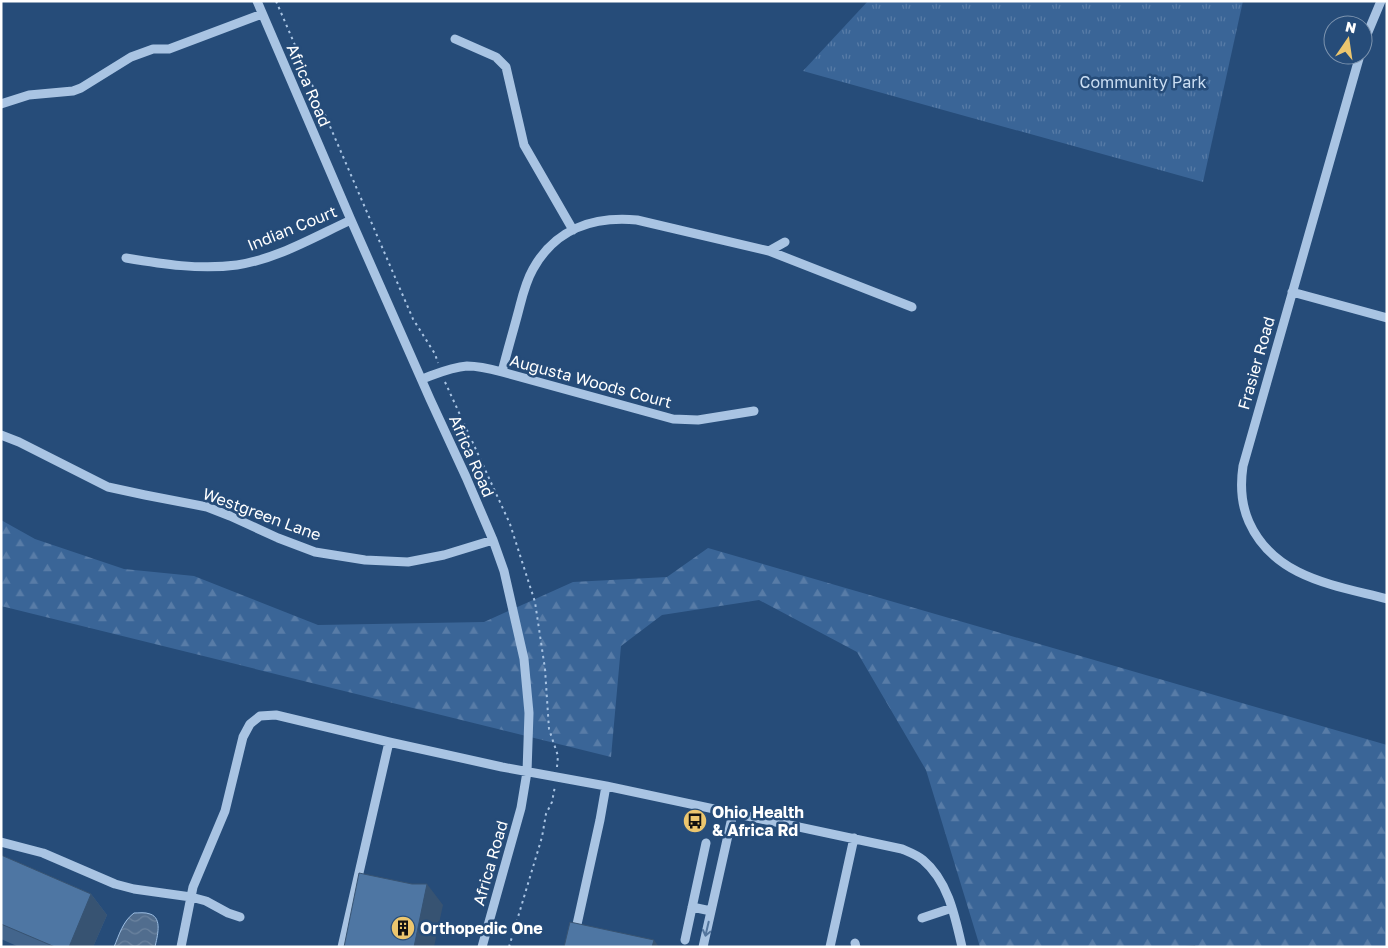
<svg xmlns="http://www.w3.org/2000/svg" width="1388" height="948" font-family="'Golos Text',sans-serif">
  <defs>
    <pattern id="forest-firs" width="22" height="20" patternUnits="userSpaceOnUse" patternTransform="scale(1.25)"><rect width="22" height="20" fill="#3a6597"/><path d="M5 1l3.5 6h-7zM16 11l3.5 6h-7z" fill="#587ca7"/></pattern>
    <pattern id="park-tufts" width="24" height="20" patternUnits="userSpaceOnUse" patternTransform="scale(1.25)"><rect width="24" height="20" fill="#3a6597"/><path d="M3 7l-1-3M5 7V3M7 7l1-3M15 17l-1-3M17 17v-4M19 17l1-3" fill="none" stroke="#587ca7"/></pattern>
    <pattern id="water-waves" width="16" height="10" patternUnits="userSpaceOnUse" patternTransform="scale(1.25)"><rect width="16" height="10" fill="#516d8e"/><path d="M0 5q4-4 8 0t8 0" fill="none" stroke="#6b839f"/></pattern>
  </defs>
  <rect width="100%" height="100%" fill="#264c79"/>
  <path fill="url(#forest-firs)" d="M1 520 35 539 124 569 194 576 318 625 484 622 573 582 667 577 708 548 1387 745V947H1196L1195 945 1175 947H980L926 770 857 652 759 600 662 615 621 646 611 757 1 606Z"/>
  <path fill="url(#park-tufts)" d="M868 1H1243L1203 182 803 71Z"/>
  <path fill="url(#water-waves)" stroke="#9dbfe4" d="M134 913C139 913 145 912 150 914 163 918 157 937 155 947H114C119 935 123 921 134 913Z"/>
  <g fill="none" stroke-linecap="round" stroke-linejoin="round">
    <path stroke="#a9c4e3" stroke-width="2" stroke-dasharray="2.5 4" stroke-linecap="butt" d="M276 1 413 319 435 354 438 363
      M445 382 510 524 535 602 545 669 549 729 558 756 557 767
      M509 947 542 837 546 814 552 802 555 786"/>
    <path stroke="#a9c4e3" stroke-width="9" d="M257 1 351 220 430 399 466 477 493 540 504 571 524 659 529 713 527 772 521 808 482 947
      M455 39 496 57 506 67 524 145 573 230
      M1363 44 1381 1
      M1360 55 1243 466C1240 486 1241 504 1249 522 1274 578 1334 585 1387 599
      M1 104 29 95 73 91 81 88 131 57 153 49H169L262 14
      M769 251 912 307
      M126 258C162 264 200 270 237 265 277 259 314 237 351 220
      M1292 292 1387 318
      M502 372C507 352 513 332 518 313 522 298 525 283 533 269 555 229 593 216 637 220L769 251 785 242
      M422 379C436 374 451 367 467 366 479 366 491 369 502 372L673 419 698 420 754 411
      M1 435 19 442 108 487 145 495 207 507 230 516 278 538 315 552 365 560 408 562 444 555 493 540
      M1 842 43 853 115 884 134 889 191 897 206 901 228 913 240 917
      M692 907 711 911
      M922 918 952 908
      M685 940 706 843
      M855 943 856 947
      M181 947 193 887 225 811 243 737 250 724 260 716 276 715 389 742 502 767 606 786 902 849C909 852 917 855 923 860 948 881 955 916 962 947
      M342 947 389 742
      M572 947 600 820 606 786
      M703 947 733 813
      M830 947 854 838"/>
  </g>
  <path fill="#43658c" d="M1 855 91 894 107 915 93 947H19L1 939Z"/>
  <path fill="#375372" d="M427 884 443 905 434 947H414Z
    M91 894 107 915 93 947H69Z
    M654 940 659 947H652Z"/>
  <path fill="#4e76a3" stroke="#375372" d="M1 855 91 894 69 947H55L1 924Z
    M359 873 412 884H427L414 947H344Z
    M570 922 654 940 652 947H564Z"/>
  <defs><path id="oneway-shaft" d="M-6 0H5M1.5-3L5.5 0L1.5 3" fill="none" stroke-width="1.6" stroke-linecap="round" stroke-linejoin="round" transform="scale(1.25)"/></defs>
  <use stroke="#54769e" href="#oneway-shaft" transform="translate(707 929) rotate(103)"/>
  <defs>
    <g id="bus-disc" transform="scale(1.25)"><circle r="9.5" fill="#ecc66e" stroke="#264c79"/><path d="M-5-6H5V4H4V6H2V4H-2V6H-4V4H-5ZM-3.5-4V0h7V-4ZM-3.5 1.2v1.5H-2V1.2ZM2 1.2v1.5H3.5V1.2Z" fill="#111"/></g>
    <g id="building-disc" transform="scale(1.25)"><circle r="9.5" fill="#ecc66e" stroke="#264c79"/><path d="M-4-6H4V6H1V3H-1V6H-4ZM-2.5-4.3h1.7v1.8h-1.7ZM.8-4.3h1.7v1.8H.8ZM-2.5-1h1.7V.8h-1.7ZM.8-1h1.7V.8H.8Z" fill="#111"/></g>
  </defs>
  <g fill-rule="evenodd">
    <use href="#bus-disc" x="695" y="821"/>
    <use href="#building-disc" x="403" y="928"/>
  </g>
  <g text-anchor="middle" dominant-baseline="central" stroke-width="5" stroke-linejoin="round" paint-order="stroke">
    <g font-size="16" fill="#cbdef3" stroke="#264c79">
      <text x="1143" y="82">Community Park</text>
    </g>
    <g font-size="16" fill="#fff" stroke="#264c79">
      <text transform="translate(309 85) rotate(67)">Africa Road</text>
      <text transform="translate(292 228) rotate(-22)">Indian Court</text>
      <text transform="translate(1256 363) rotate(-74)">Frasier Road</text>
      <text transform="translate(591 381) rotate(15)">Augusta Woods Court</text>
      <text transform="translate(472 456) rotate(66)">Africa Road</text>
      <text transform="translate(262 514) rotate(20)">Westgreen Lane</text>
      <text transform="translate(490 863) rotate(-74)">Africa Road</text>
    </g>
    <g font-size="16" font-weight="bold" fill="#fff" stroke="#264c79" text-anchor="start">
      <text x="712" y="812">Ohio Health<tspan x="712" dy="18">&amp; Africa Rd</tspan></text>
      <text x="420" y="928">Orthopedic One</text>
    </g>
  </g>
  <rect width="1388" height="948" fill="none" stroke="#ffffff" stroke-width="5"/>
  <g transform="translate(1348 40) rotate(13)"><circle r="24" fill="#264c79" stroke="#7d94af"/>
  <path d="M0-4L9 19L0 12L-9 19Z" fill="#ecc66e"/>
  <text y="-8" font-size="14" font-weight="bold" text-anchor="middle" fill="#ffffff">N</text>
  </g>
</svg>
